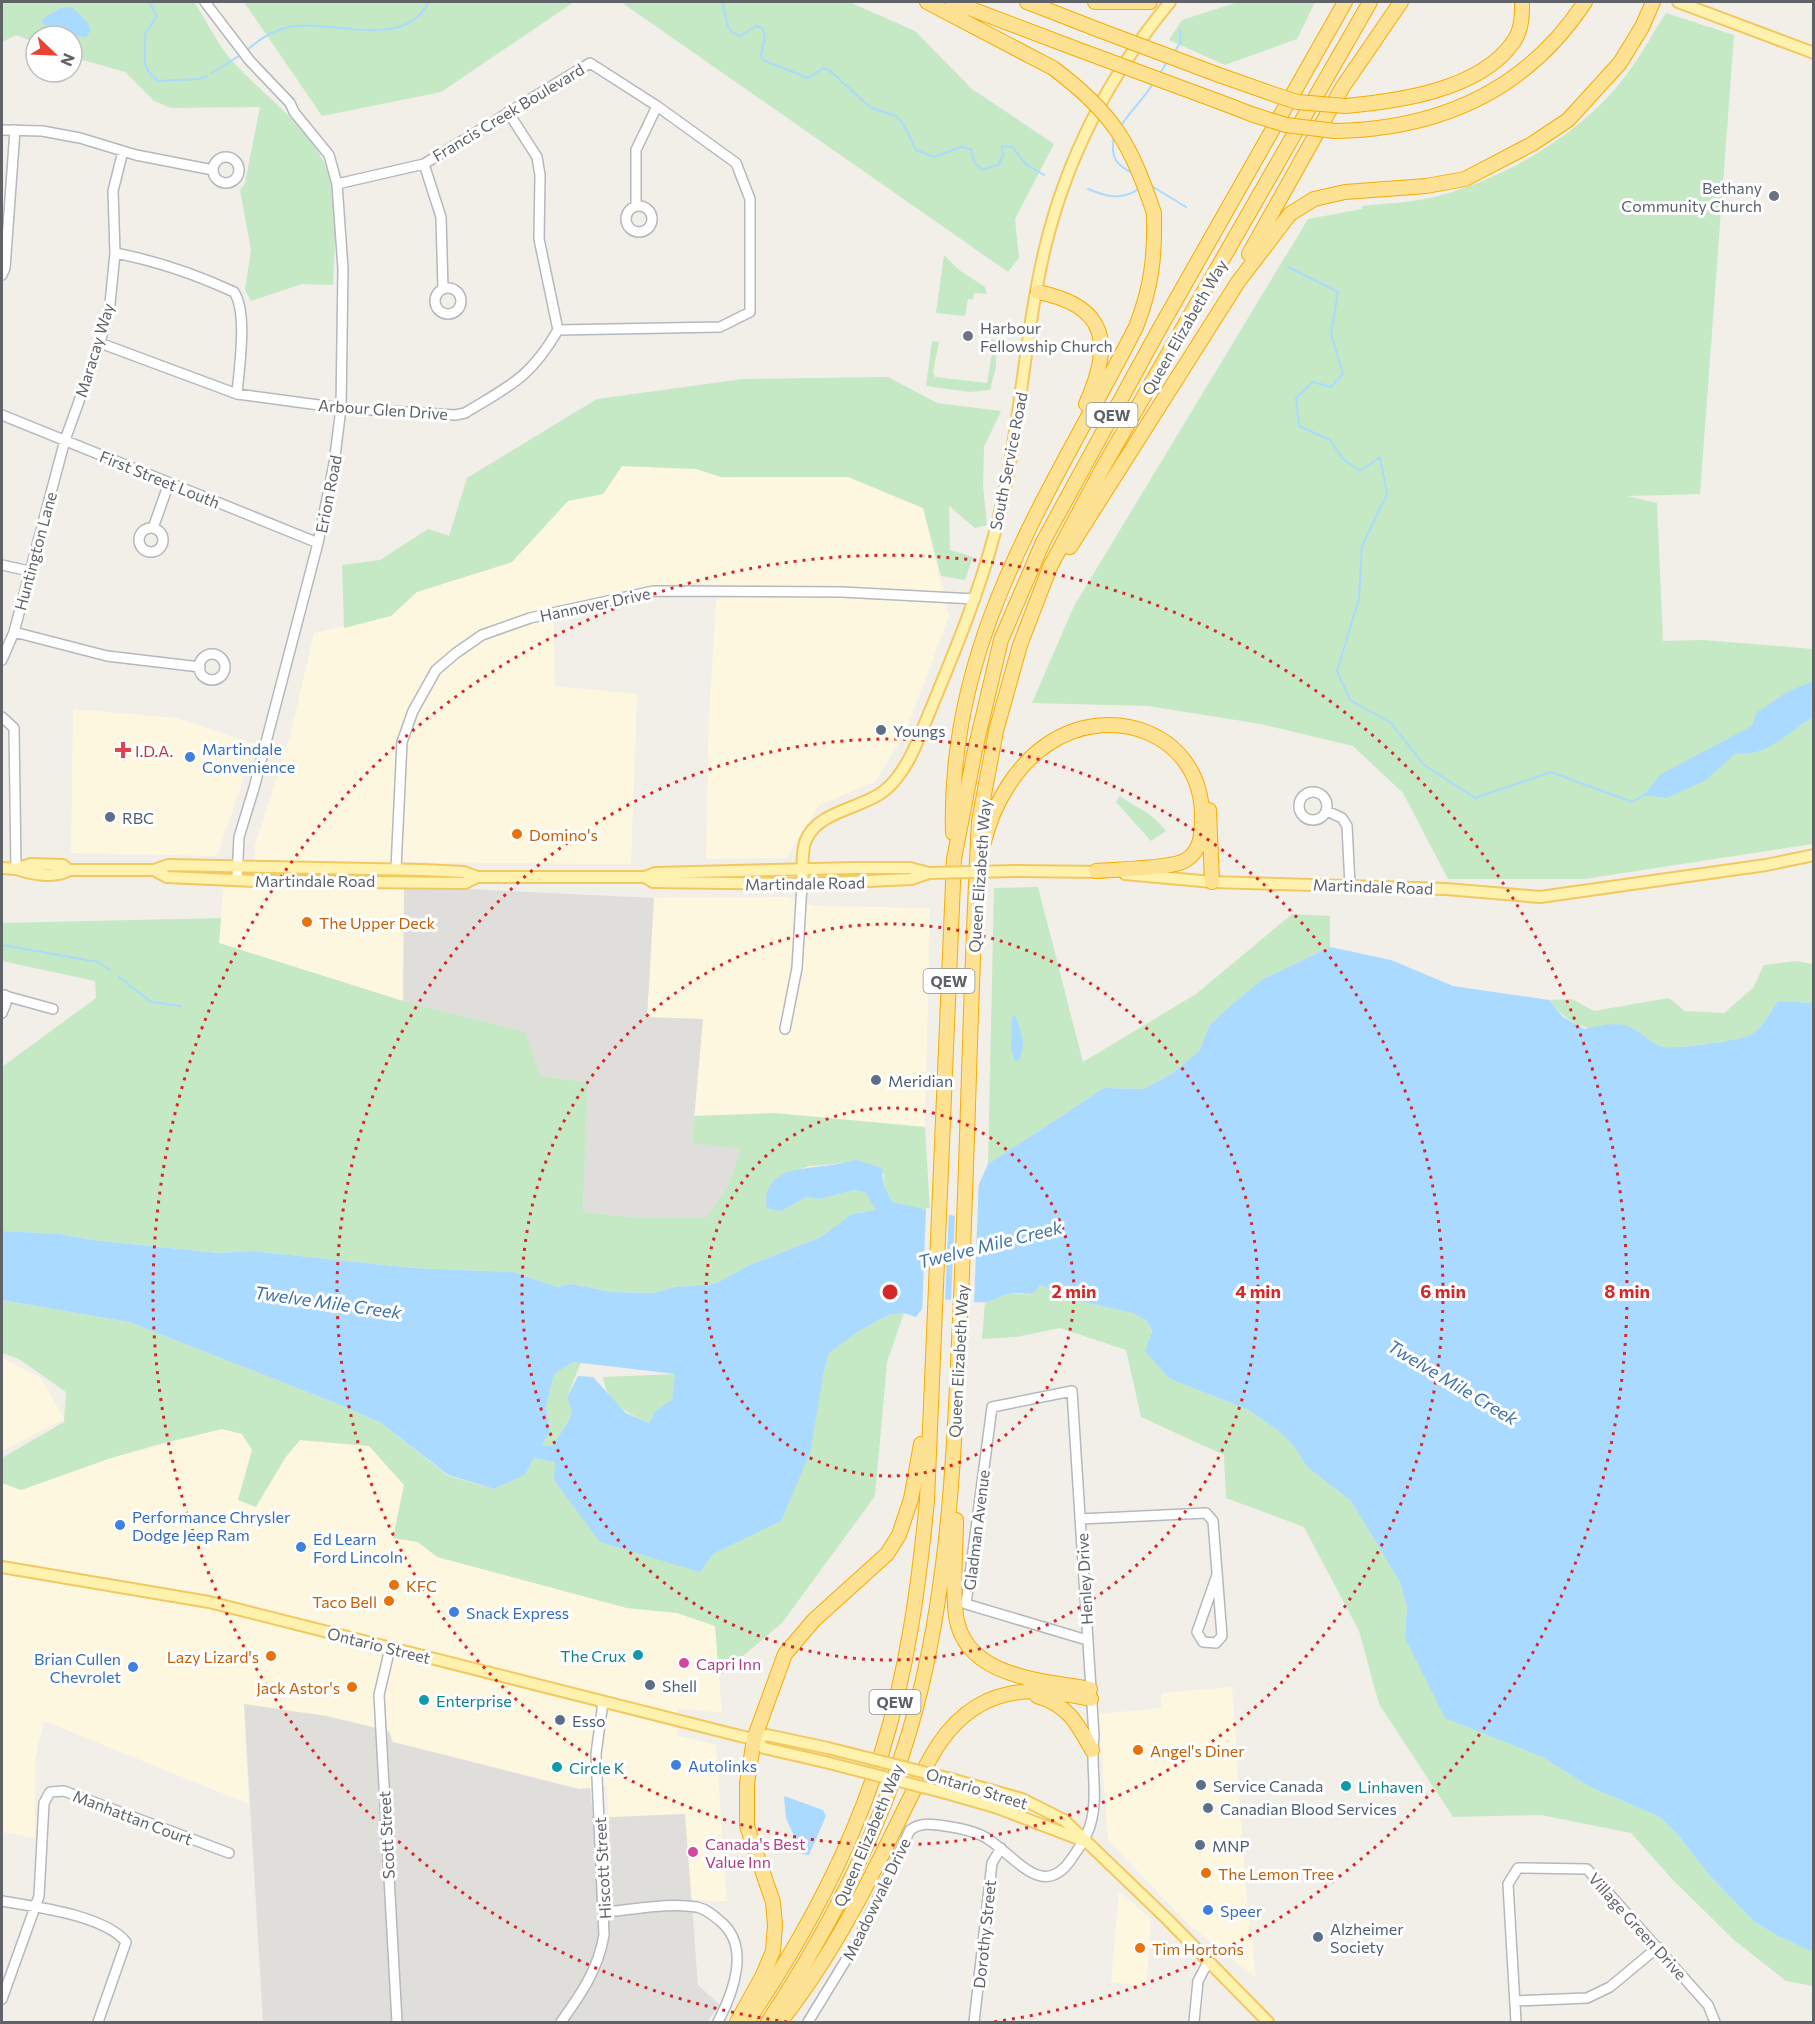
<svg xmlns="http://www.w3.org/2000/svg" width="1815" height="2024" font-family="Commissioner,sans-serif">
  <rect width="100%" height="100%" fill="#f1efe8"/>
  <path fill="#fef7e0" d="M622 466 696 469 722 477H848L923 508 949 616 906 731 875 782 819 805 786 858 706 859 709 716 717 585 688 582 553 606 555 686 637 694 631 864 255 861V845L290 737 314 633 391 616 417 592 512 562 568 501 603 494Z
    M73 709 176 718 255 744 217 856 71 853Z
    M404 886 403 1001 219 943 223 888Z
    M787 897 814 906 930 908 925 1127 774 1113 694 1116 703 1019 647 1018 654 898Z
    M2 1358 41 1378 64 1419 2 1451Z
    M222 1429 242 1434 253 1451 238 1500 255 1507 285 1458 300 1440 369 1446 404 1485 393 1538 418 1542 437 1557 627 1608 677 1613 715 1626 722 1713 678 1708 677 1735 716 1745 727 1901 690 1900 685 1814 608 1817 607 1786 579 1789 244 1704 249 1804 44 1721 35 1760V1838L2 1832V1483L21 1490 111 1458Z
    M1232 1687 1246 1891 1256 1978 1189 1925 1108 1840 1099 1714 1161 1708V1693Z
    M1119 1891 1151 1919 1146 1986 1111 1982Z"/>
  <path fill="#e0deda" d="M404 886 654 898 647 1017 703 1019 692 1142 740 1149 727 1188 707 1217H633L583 1212 588 1082 541 1076 403 1001Z
    M244 1704 327 1716 389 1731 393 1742 579 1789 590 1788 593 1818 685 1814 698 1985 720 2005 707 2022H263Z"/>
  <path fill="#c5e8c5" d="M2 2H194C207 21 218 46 234 63 264 96 319 134 330 179 339 212 334 251 333 285L302 284 251 301 245 290 251 250 240 190 245 183 260 107 171 108 154 101 125 72 72 57V36H36V43L16 35 2 42Z
    M244 2H574L441 92 322 116Z
    M621 2H849L915 31 972 89 1054 144 1015 219 1019 258 1008 272Z
    M1238 2H1315L1297 39 1225 65 1169 40 1182 20Z
    M1666 13 1734 35 1700 494 1628 496 1657 503 1663 641 1704 640 1813 649V844L1584 879H1448L1403 793 1353 746 1261 724 1148 706 1032 703 1074 606 1308 219 1362 209V206C1385 203 1411 203 1434 197 1503 180 1584 133 1627 74 1641 55 1653 33 1666 13Z
    M944 255 959 270 985 287 987 294 974 293 973 299H968L965 316 936 313Z
    M989 339 996 340V366L990 390 970 392 926 386 932 341 939 342 933 372 935 377 987 383 993 348 988 347Z
    M888 377 937 403 1001 411 984 447 983 484 987 525 975 528 949 506 950 550 973 557 965 580 941 576 923 508 848 477H721L696 469 622 466 603 494 568 501 512 562 417 592 391 616 344 628 342 565 380 560 428 529 449 536 467 478 597 399 743 379Z
    M1120 796C1141 811 1149 810 1166 831L1151 841 1116 802Z
    M1038 887 1083 1062 1196 994 1292 914 1330 916V947L1263 979 1231 1005 1209 1026 1199 1051 1173 1073 1144 1089 1104 1088 988 1164 994 888Z
    M221 918 219 943 403 1001 525 1032 541 1076 588 1082 583 1212 633 1217H707L727 1188 740 1149 692 1143 694 1116 774 1113 925 1127 930 1212 892 1202 883 1183 884 1174 854 1159 846 1163 810 1166 782 1175V1211L806 1197 819 1199 854 1190 865 1192 877 1210 852 1214 821 1237 749 1265 715 1284 676 1287 653 1293 612 1292 571 1284 557 1287 513 1272 413 1268 251 1251 218 1253 92 1240 60 1234 2 1231V1067L96 998 95 981 2 961V923Z
    M1796 961 1813 964V1003L1778 1001C1770 1012 1761 1031 1748 1037 1737 1041 1676 1049 1665 1047 1652 1045 1642 1036 1633 1028 1591 1029 1578 1035 1549 1000L1572 999 1594 1011 1669 998 1685 1011 1724 1013 1753 988 1764 965Z
    M1040 1285 1079 1301 1133 1313 1147 1321 1170 1379 1249 1410 1281 1433 1294 1446 1307 1467 1351 1501 1400 1582 1407 1607 1405 1638 1445 1718 1542 1757 1590 1787 1660 1817 1678 1835 1710 1876 1755 1922 1778 1936 1813 1952V1986L1786 1981 1734 1940 1672 1879 1631 1833 1541 1815 1453 1817 1379 1704 1359 1631 1304 1527 1226 1498 1224 1455 1141 1417 1126 1350 1060 1328 1016 1337 982 1339 985 1302 1011 1293 1029 1295Z
    M2 1300 129 1322 343 1406 381 1423 448 1476 494 1489 525 1475 534 1458 555 1462 713 1554 781 1521 829 1353 859 1331 888 1315 904 1313 887 1362 875 1496 782 1623 719 1676 715 1626 677 1613 627 1608 437 1557 418 1542 393 1538 404 1485 369 1446 300 1440 285 1458 256 1507 238 1500 252 1450 242 1434 222 1429 163 1443 111 1458 21 1490 2 1483V1458L64 1422 66 1392 19 1359 2 1353Z
    M574 1362H581L567 1397 572 1413 553 1446 541 1445 550 1430 546 1407 554 1374Z
    M675 1374 672 1401 655 1411 649 1423C628 1414 606 1402 603 1377Z"/>
  <path fill="#aadaff" fill-rule="evenodd" d="M72 7 88 23 91 30 86 37C69 35 51 35 41 20L60 8Z
    M1813 681V717C1787 732 1768 758 1736 753L1706 780 1667 798 1644 795 1661 774 1752 726 1756 713 1787 692Z
    M1330 947 1391 960 1453 986 1549 1000 1563 1017 1584 1029C1600 1026 1618 1020 1634 1029 1644 1035 1652 1045 1665 1047 1677 1049 1737 1041 1748 1036 1761 1031 1770 1012 1778 1001L1813 1003V1952L1778 1936 1755 1922 1710 1876 1678 1835 1660 1817 1590 1787 1542 1757 1445 1718 1405 1638 1407 1607 1400 1582 1351 1501 1307 1467 1294 1446 1281 1433 1249 1410 1170 1379 1145 1351 1152 1332 1147 1321 1133 1313 1079 1301 1040 1285C1032 1299 1025 1292 1012 1293 1003 1294 994 1301 985 1302 968 1304 950 1297 929 1300L916 1317 904 1313 888 1315 859 1331 829 1353 823 1375 810 1453 781 1521 713 1554 700 1572 600 1542 554 1480 555 1462 534 1458 525 1475 494 1489 448 1475 381 1423 343 1406 129 1322 2 1300V1231L60 1234 92 1240 218 1253 251 1251 413 1268 513 1272 557 1287 571 1284 612 1292 653 1293 676 1287 715 1284 749 1265 821 1237 852 1214 876 1210 865 1192 854 1190 819 1199 806 1197 782 1211 767 1208C760 1157 828 1173 854 1159L882 1168 883 1183 892 1202 964 1218 988 1164 1104 1088 1144 1089 1173 1073 1199 1051 1209 1026 1231 1005 1263 979ZM574 1362 675 1374 672 1400 655 1411 649 1423 626 1413 593 1377 578 1376 567 1397 572 1413C567 1425 559 1434 553 1446L542 1445 550 1430 546 1407 554 1374Z
    M1015 1016C1021 1031 1027 1044 1019 1060L1015 1062 1011 1048 1012 1017Z
    M784 1796 823 1810 826 1816 809 1855 802 1854 786 1818Z"/>
  <path fill="#f1efe8" d="M979 1177 974 1304 951 1301 955 1213 962 1215Z
    M926 1208 949 1212 945 1301 931 1303 922 1314Z"/>
  <g fill="none" stroke-linecap="round" stroke-linejoin="round">
    <path stroke="#aadaff" stroke-width="2" d="M149 2 157 16 145 34V64L148 71 158 81 199 79 207 76
      M683 2H701
      M722 2C727 15 724 32 740 36L756 26 762 28 765 35 761 56 765 61 808 78 823 68 829 70 871 108 896 116 904 125 916 150 934 157 961 147 971 149 974 162 982 170 998 165 1003 156 1002 146 1012 147 1026 164 1044 175
      M247 50C261 38 276 28 296 26 339 21 404 50 429 2
      M1174 53 1181 41 1180 30
      M212 73 242 54
      M1159 75 1167 62
      M1120 127C1130 111 1144 99 1154 82
      M1114 137C1110 158 1116 165 1134 174
      M1150 185 1186 207
      M1088 189C1107 197 1122 201 1140 188
      M1288 267 1338 292 1331 334 1343 374 1331 387 1313 382 1296 398 1299 426 1330 440 1342 458 1360 471 1380 457 1387 494 1362 546 1359 599 1337 671 1350 700 1391 723 1424 765 1475 798 1551 772 1632 802 1644 795
      M2 945 98 962 110 970
      M119 977 151 1002 181 1006"/>
    <g stroke="#b5b8bc" stroke-width="12">
      <path id="minor" d="M205 2 250 61 290 103 294 112 329 155 337 184 343 269 341 408 334 464 318 543 254 788 239 837 237 879
        M2 130 42 131 80 138 136 155 213 170
        M213 170a13 13 0 1 1 26 0a13 13 0 1 1-26 0Z
        M424 164 441 217 443 289
        M337 184 424 164 590 63 657 106 736 163 750 199V312L720 327 558 330
        M626 219a13 13 0 1 1 26 0a13 13 0 1 1-26 0Z
        M636 206V150L657 106
        M115 253C158 261 195 274 234 292 248 313 239 368 237 394
        M2 275 5 268 15 130
        M435 301a13 13 0 1 1 26 0a13 13 0 1 1-26 0Z
        M100 343 237 394 341 408 455 415 465 413C511 385 530 378 558 330L539 239 540 175 537 157 508 112
        M2 415 318 543
        M139 540a12 12 0 1 1 24 0a12 12 0 1 1-24 0Z
        M153 528 169 483
        M2 565 29 571
        M14 632 107 656 200 667
        M199 667a13 13 0 1 1 26 0a13 13 0 1 1-26 0Z
        M2 660 14 632 65 440 100 343 110 304 115 253 113 191 123 151
        M2 717 14 728 16 869
        M1299 806a14 14 0 1 1 28 0a14 14 0 1 1-28 0Z
        M1327 811 1342 818 1347 826 1350 885
        M396 869 402 742 413 711 436 670 456 653 482 635 530 618 653 591 842 592 975 599
        M2 995 53 1009
        M2 1013 6 1003 5 995
        M785 1029 797 968 802 884
        M1080 1519 1206 1513 1213 1521 1222 1636 1216 1643 1203 1642 1197 1632 1217 1575
        M390 1648 379 1695 397 2022
        M2 1901C36 1907 104 1915 126 1942L98 2022
        M604 1912C634 1910 667 1902 697 1907 706 1909 713 1915 720 1921 751 1946 733 1993 718 2022
        M2 1999 39 1896 44 1803 50 1792 64 1791 229 1853
        M1515 2001 1587 1998 1610 1987 1658 1947
        M561 2022C581 1994 598 1970 604 1935L596 1754 603 1702
        M808 2022 857 1942 910 1830C921 1822 932 1824 945 1826 959 1828 976 1831 988 1839 1017 1858 1044 1901 1072 1858 1081 1845 1089 1834 1092 1818 1098 1792 1090 1763 1094 1736L1072 1391 992 1407 966 1604 1087 1640
        M974 2022 992 1863 1001 1848
        M1194 2022 1198 1981 1208 1962
        M1516 2022 1508 1884 1518 1868 1587 1869 1708 2005 1715 2022"/>
    </g>
    <g stroke="#f2c960" stroke-width="14">
      <path id="major" d="M1678 2 1814 53
        M2 868 16 869 31 864 63 865 69 870
        M16 869C30 874 56 879 69 870H154L168 865 423 870 464 872 477 877H645L655 873 856 868H910L929 873
        M154 870 167 877 256 881 465 883 477 877
        M1015 871 1103 872
        M1125 874 1212 882 1446 889 1540 897 1766 865 1814 855
        M645 877 653 882 802 884 911 879 929 873
        M802 884C803 871 801 851 806 840 818 811 861 809 884 791 902 777 913 753 921 733 948 667 977 601 995 532 1020 439 1023 341 1045 248 1067 157 1111 73 1170 2
        M2 1567 209 1602 740 1736 754 1739 767 1735 828 1748
        M754 1739 764 1748 825 1762
        M951 1779 1022 1799 1064 1820 1167 1919 1268 2022
        M946 1793 998 1808 1084 1841"/>
    </g>
    <g stroke="#f9ab00" stroke-width="16">
      <path id="highway" d="M927 2 1053 68
        M953 2 1074 48
        M1027 2 1099 30
        M1095 2H1150
        M1219 75 1270 93
        M1220 102 1254 115
        M1346 106C1399 101 1481 90 1514 41 1522 29 1522 16 1522 2
        M1335 131C1440 129 1526 91 1585 2
        M1249 254 1342 88 1401 2
        M1038 292C1108 306 1113 344 1086 404
        M1070 547 1238 282 1290 214 1314 199 1345 192 1426 186 1465 179 1532 144 1568 120 1620 63 1642 27 1653 2
        M1209 810 1212 882
        M953 833C947 637 1051 493 1136 327 1152 286 1155 256 1154 213
        M984 842C993 805 1015 766 1048 744 1112 701 1201 734 1202 815 1202 832 1202 850 1186 860 1172 869 1116 869 1096 871
        M956 1520C956 1551 952 1585 956 1616 965 1678 1042 1680 1090 1689
        M1037 1696C1068 1705 1077 1723 1092 1750
        M737 2022 763 1975 773 1951 775 1925 773 1902 747 1826V1784L754 1739 785 1654 814 1620 887 1554 899 1535 911 1499 921 1444
        M747 2022C802 1941 851 1850 881 1755 907 1672 919 1586 927 1500L954 859 975 750 1001 640 1043 542 1156 335 1345 2
        M768 2022C836 1919 894 1805 922 1684 950 1564 955 1441 960 1319 968 1153 970 987 979 821L996 731 1020 645 1050 567 1101 471 1370 2
        M780 2022C812 1982 839 1937 863 1892 878 1863 892 1835 906 1806 925 1769 939 1730 976 1707 1013 1684 1051 1691 1091 1699"/>
    </g>
    <use href="#minor" stroke="#fff" stroke-width="9"/>
    <use href="#major" stroke="#fff2af" stroke-width="10"/>
    <use href="#highway" stroke="#fde293" stroke-width="14"/>
    <g stroke="#f2c960" stroke-width="14" stroke-linecap="butt">
      <path id="major-bridge" d="M929 873 1015 871
        M828 1748 951 1779
        M825 1762 946 1793"/>
    </g>
    <g stroke="#f9ab00" stroke-width="16" stroke-linecap="butt">
      <path id="highway-bridge" d="M1099 30 1219 75
        M1074 48 1220 102
        M1053 68C1113 113 1130 142 1154 213
        M1270 93 1297 102 1346 106
        M1254 115 1286 125 1335 131"/>
    </g>
    <use href="#major-bridge" stroke="#fff2af" stroke-width="10"/>
    <use href="#highway-bridge" stroke="#fde293" stroke-width="14"/>
  </g>
  <g fill="none" stroke="#d62828" stroke-width="3" stroke-dasharray="3 6">
    <circle cx="890" cy="1292" r="184"/>
    <circle cx="890" cy="1292" r="368"/>
    <circle cx="890" cy="1292" r="553"/>
    <path d="M787 2022A737 737 0 1 1 993 2022"/>
  </g>
  <g fill="#6b7280" stroke="#fff" stroke-width="2">
    <circle cx="1774" cy="196" r="6"/>
    <circle cx="968" cy="336" r="6"/>
  </g>
  <g fill="#5c6f8a" stroke="#fff" stroke-width="2">
    <circle cx="881" cy="730" r="6"/>
    <circle cx="110" cy="817" r="6"/>
    <circle cx="876" cy="1080" r="6"/>
    <circle cx="650" cy="1685" r="6"/>
    <circle cx="560" cy="1720" r="6"/>
    <circle cx="1201" cy="1785" r="6"/>
    <circle cx="1208" cy="1808" r="6"/>
    <circle cx="1200" cy="1845" r="6"/>
    <circle cx="1318" cy="1937" r="6"/>
  </g>
  <path fill="#e0444e" stroke="#fff" stroke-width="2" d="M120 741h6v6h6v6h-6v6h-6v-6h-6v-6h6z"/>
  <g fill="#3f7fe0" stroke="#fff" stroke-width="2">
    <circle cx="190" cy="757" r="6"/>
    <circle cx="120" cy="1525" r="6"/>
    <circle cx="301" cy="1547" r="6"/>
    <circle cx="454" cy="1612" r="6"/>
    <circle cx="133" cy="1667" r="6"/>
    <circle cx="676" cy="1765" r="6"/>
    <circle cx="1208" cy="1910" r="6"/>
  </g>
  <g fill="#e8710a" stroke="#fff" stroke-width="2">
    <circle cx="517" cy="834" r="6"/>
    <circle cx="307" cy="922" r="6"/>
    <circle cx="394" cy="1585" r="6"/>
    <circle cx="389" cy="1601" r="6"/>
    <circle cx="271" cy="1656" r="6"/>
    <circle cx="352" cy="1687" r="6"/>
    <circle cx="1138" cy="1750" r="6"/>
    <circle cx="1206" cy="1873" r="6"/>
    <circle cx="1140" cy="1948" r="6"/>
  </g>
  <g fill="#0f9aa8" stroke="#fff" stroke-width="2">
    <circle cx="638" cy="1655" r="6"/>
    <circle cx="424" cy="1700" r="6"/>
    <circle cx="557" cy="1767" r="6"/>
    <circle cx="1346" cy="1786" r="6"/>
  </g>
  <g fill="#d1479c" stroke="#fff" stroke-width="2">
    <circle cx="684" cy="1663" r="6"/>
    <circle cx="693" cy="1852" r="6"/>
  </g>
  <g text-anchor="middle" dominant-baseline="central" stroke-width="6" stroke-linejoin="round" paint-order="stroke">
    <g fill="#fff" stroke="#8f9295" stroke-width="1.5">
      <rect x="1086.5" y="403" width="51" height="24" rx="4.5"/>
      <rect x="923.5" y="969" width="51" height="24" rx="4.5"/>
      <rect x="869.5" y="1690" width="51" height="24" rx="4.5"/>
    </g>
    <g font-size="15" font-weight="bold" fill="#5f6368">
      <text x="1112" y="415">QEW</text>
      <text x="949" y="981">QEW</text>
      <text x="895" y="1702">QEW</text>
    </g>
    <g font-size="16" fill="#5f6368" stroke="#fff">
      <text transform="translate(508 112) rotate(-31)">Francis Creek Boulevard</text>
      <text transform="translate(1184 327) rotate(-60)">Queen Elizabeth Way</text>
      <text transform="translate(94 350) rotate(-73)">Maracay Way</text>
      <text transform="translate(383 409) rotate(4)">Arbour Glen Drive</text>
      <text transform="translate(1008 461) rotate(-79)">South Service Road</text>
      <text transform="translate(160 479) rotate(22)">First Street Louth</text>
      <text transform="translate(328 494) rotate(-79)">Erion Road</text>
      <text transform="translate(35 551) rotate(-75)">Huntington Lane</text>
      <text transform="translate(595 604) rotate(-12)">Hannover Drive</text>
      <text transform="translate(979 876) rotate(-86)">Queen Elizabeth Way</text>
      <text x="315" y="880">Martindale Road</text>
      <text transform="translate(805 883) rotate(-1)">Martindale Road</text>
      <text transform="translate(1373 886) rotate(2)">Martindale Road</text>
      <text transform="translate(958 1361) rotate(-87)">Queen Elizabeth Way</text>
      <text transform="translate(976 1530) rotate(-83)">Gladman Avenue</text>
      <text transform="translate(1084 1579) rotate(-93)">Henley Drive</text>
      <text transform="translate(379 1645) rotate(14)">Ontario Street</text>
      <text transform="translate(977 1788) rotate(17)">Ontario Street</text>
      <text transform="translate(133 1817) rotate(21)">Manhattan Court</text>
      <text transform="translate(386 1835) rotate(-93)">Scott Street</text>
      <text transform="translate(868 1835) rotate(-67)">Queen Elizabeth Way</text>
      <text transform="translate(602 1868) rotate(-93)">Hiscott Street</text>
      <text transform="translate(876 1899) rotate(-64)">Meadowvale Drive</text>
      <text transform="translate(1638 1926) rotate(48)">Village Green Drive</text>
      <text transform="translate(984 1934) rotate(-84)">Dorothy Street</text>
    </g>
    <g font-size="16" fill="#5b616d" stroke="#fff" text-anchor="end">
      <text x="1762" y="187">Bethany<tspan x="1762" dy="18">Community Church</tspan></text>
      <text x="980" y="327" text-anchor="start">Harbour<tspan x="980" dy="18">Fellowship Church</tspan></text>
    </g>
    <g font-size="16" fill="#4e5e75" stroke="#fff" text-anchor="start">
      <text x="893" y="730">Youngs</text>
      <text x="122" y="817">RBC</text>
      <text x="888" y="1080">Meridian</text>
      <text x="662" y="1685">Shell</text>
      <text x="572" y="1720">Esso</text>
      <text x="1213" y="1785">Service Canada</text>
      <text x="1220" y="1808">Canadian Blood Services</text>
      <text x="1212" y="1845">MNP</text>
      <text x="1330" y="1928">Alzheimer<tspan x="1330" dy="18">Society</tspan></text>
    </g>
    <g font-size="16" fill="#366cbe" stroke="#fff" text-anchor="start">
      <text x="202" y="748">Martindale<tspan x="202" dy="18">Convenience</tspan></text>
      <text x="132" y="1516">Performance Chrysler<tspan x="132" dy="18">Dodge Jeep Ram</tspan></text>
      <text x="313" y="1538">Ed Learn<tspan x="313" dy="18">Ford Lincoln</tspan></text>
      <text x="466" y="1612">Snack Express</text>
      <text x="121" y="1658" text-anchor="end">Brian Cullen<tspan x="121" dy="18">Chevrolet</tspan></text>
      <text x="688" y="1765">Autolinks</text>
      <text x="1220" y="1910">Speer</text>
    </g>
    <g font-size="16" fill="#be3a42" stroke="#fff" text-anchor="start">
      <text x="135" y="750">I.D.A.</text>
    </g>
    <g font-size="16" fill="#c56008" stroke="#fff" text-anchor="start">
      <text x="529" y="834">Domino's</text>
      <text x="319" y="922">The Upper Deck</text>
      <text x="406" y="1585">KFC</text>
      <text x="377" y="1601" text-anchor="end">Taco Bell</text>
      <text x="259" y="1656" text-anchor="end">Lazy Lizard's</text>
      <text x="340" y="1687" text-anchor="end">Jack Astor's</text>
      <text x="1150" y="1750">Angel's Diner</text>
      <text x="1218" y="1873">The Lemon Tree</text>
      <text x="1152" y="1948">Tim Hortons</text>
    </g>
    <g font-size="16" fill="#0d838f" stroke="#fff" text-anchor="start">
      <text x="626" y="1655" text-anchor="end">The Crux</text>
      <text x="436" y="1700">Enterprise</text>
      <text x="569" y="1767">Circle K</text>
      <text x="1358" y="1786">Linhaven</text>
    </g>
    <g font-size="16" fill="#b23c85" stroke="#fff" text-anchor="start">
      <text x="696" y="1663">Capri Inn</text>
      <text x="705" y="1843">Canada's Best<tspan x="705" dy="18">Value Inn</tspan></text>
    </g>
    <g font-size="18" font-style="italic" fill="#4174aa" stroke="#fff">
      <text transform="translate(990 1244) rotate(-14)">Twelve Mile Creek</text>
      <text transform="translate(328 1302) rotate(8)">Twelve Mile Creek</text>
      <text transform="translate(1453 1382) rotate(31)">Twelve Mile Creek</text>
    </g>
  </g>
  <circle cx="890" cy="1292" r="9" fill="#d62828" stroke="#fff" stroke-width="3"/>
  <g font-size="18" text-anchor="middle" font-weight="bold" fill="#d62828" stroke="#fff" stroke-width="6" stroke-linejoin="round" paint-order="stroke">
    <text x="1074" y="1298">2 min</text>
    <text x="1258" y="1298">4 min</text>
    <text x="1443" y="1298">6 min</text>
    <text x="1627" y="1298">8 min</text>
  </g>
  <rect width="1815" height="2024" fill="none" stroke="#5f6368" stroke-width="6"/>
  <g transform="translate(54 54) rotate(113)"><circle r="28" fill="#ffffff" stroke="#bfc1c3" stroke-width="1.5"/>
  <path d="M0-4.5L10 22L0 15L-10 22Z" fill="#ea4335"/>
  <text y="-9" font-size="16" font-weight="bold" text-anchor="middle" fill="#5f6368">N</text>
  </g>
</svg>
